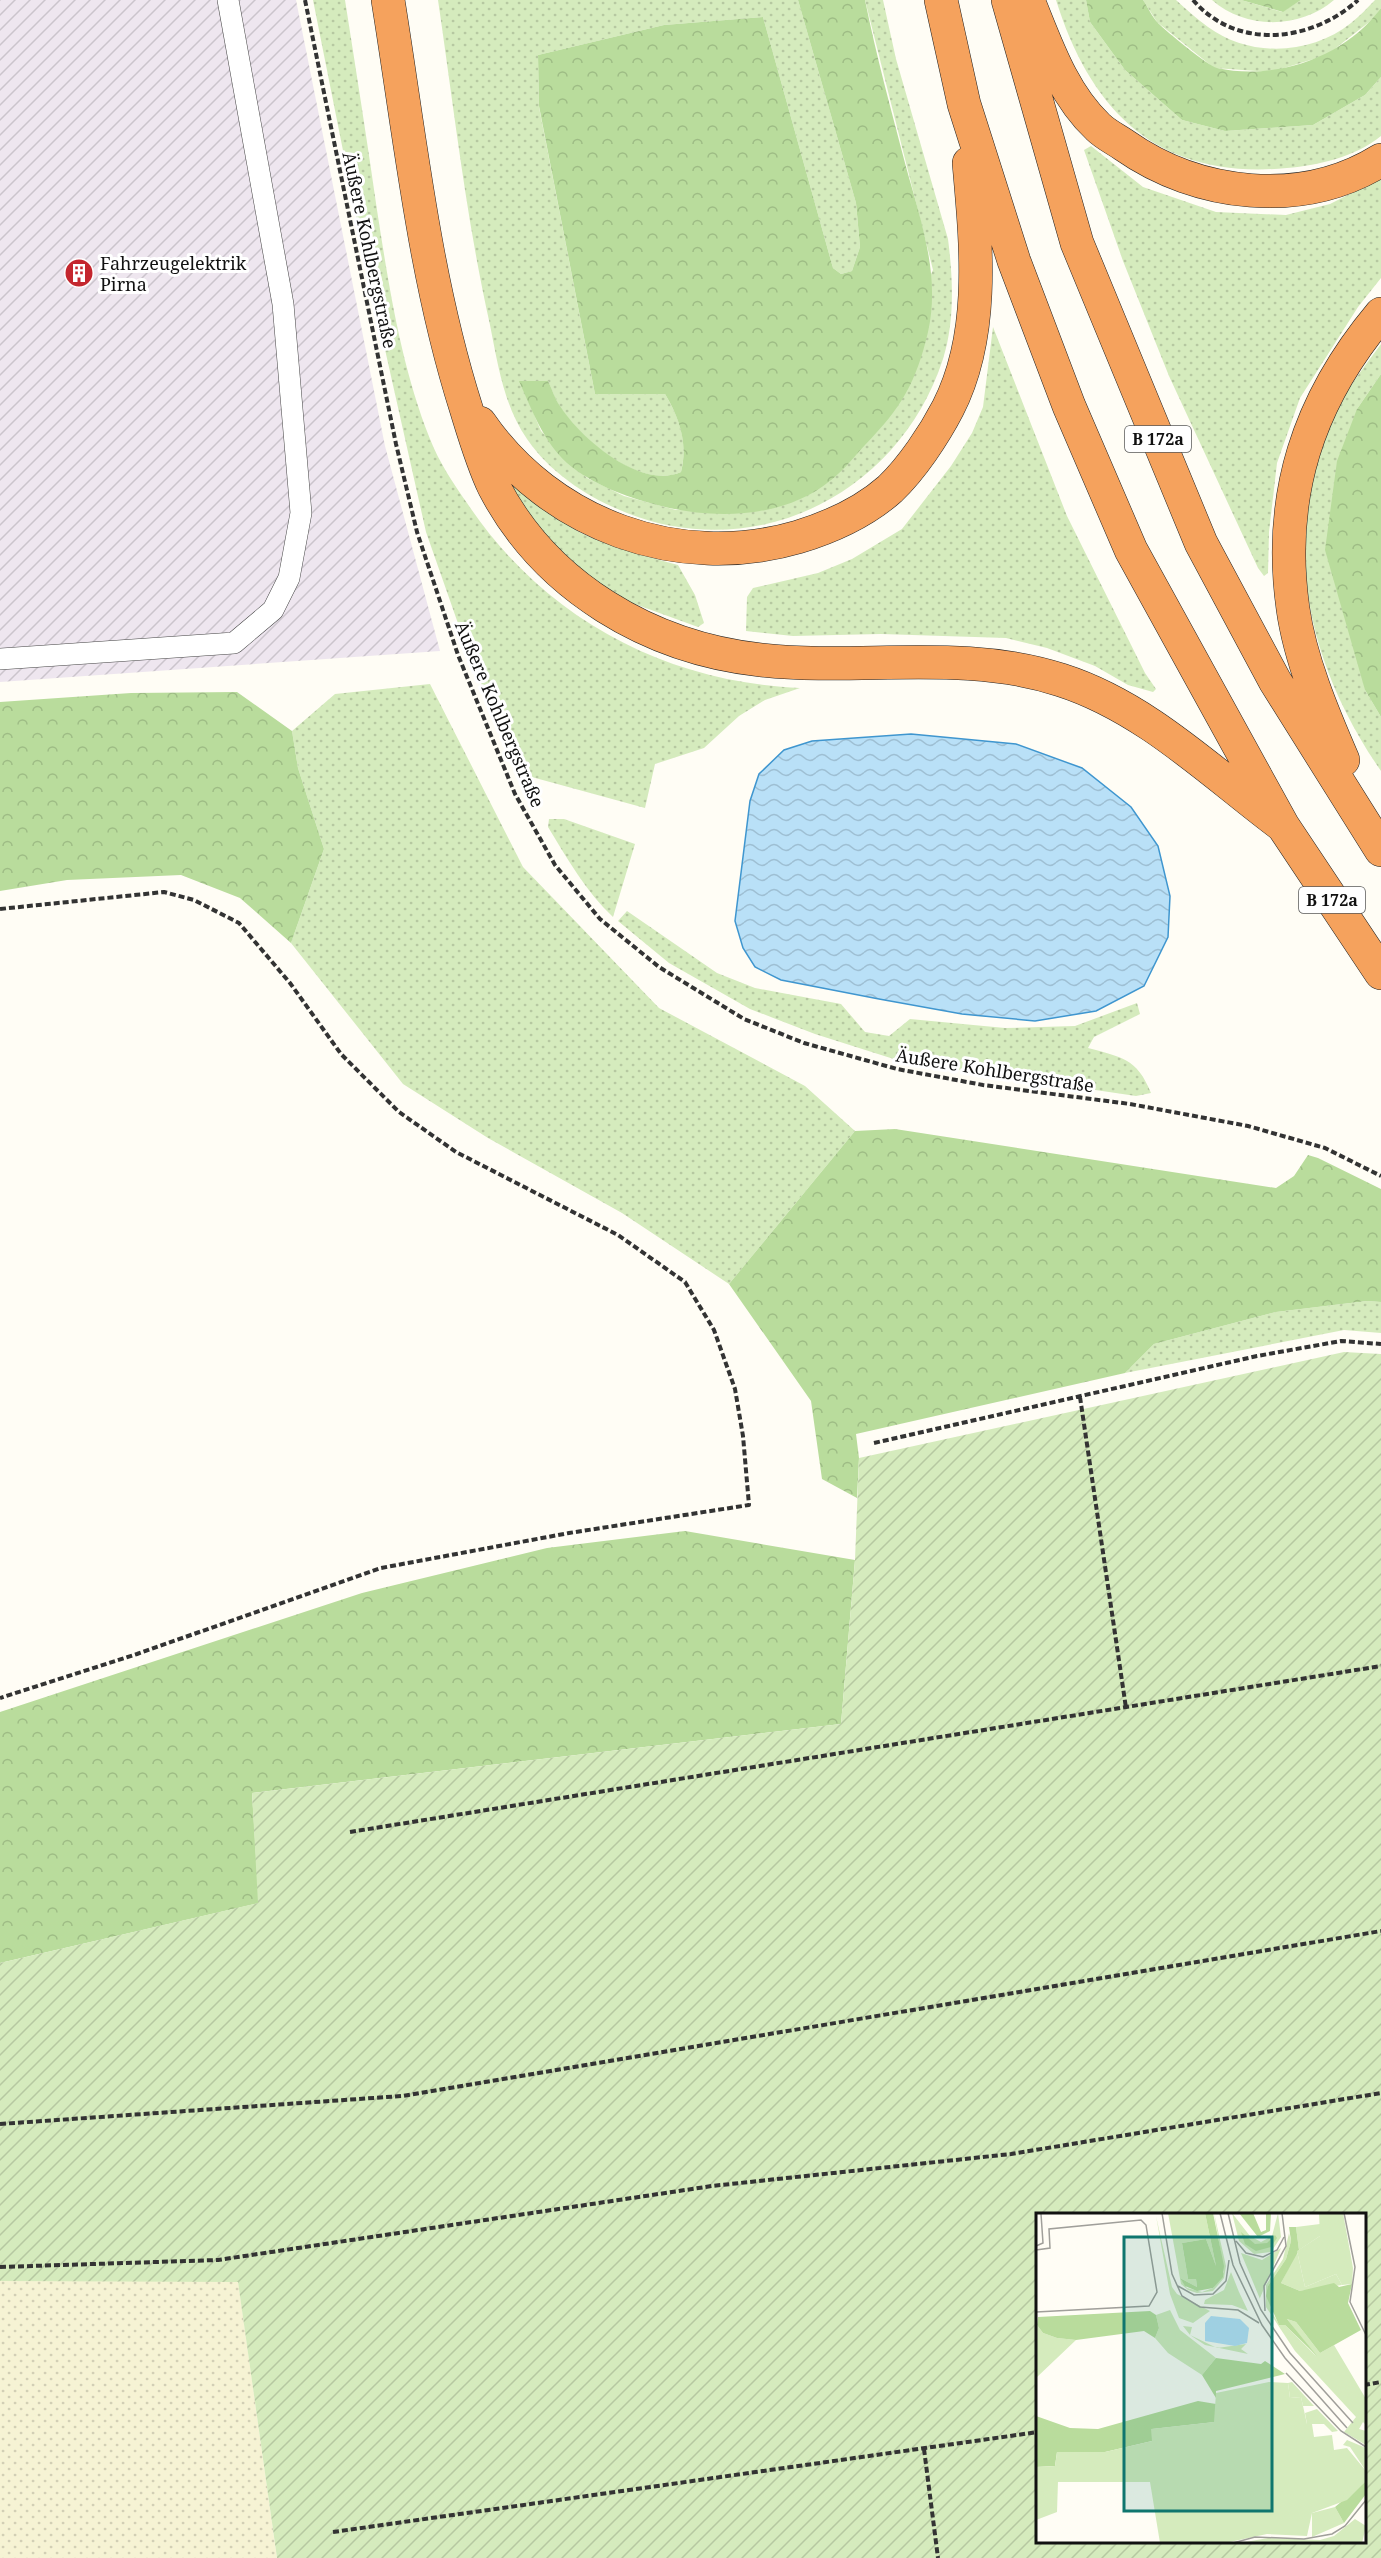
<svg xmlns="http://www.w3.org/2000/svg" width="1381" height="2558" font-family="'Noto Serif',serif">
  <defs>
    <pattern id="industrial-furrows" width="10" height="10" patternUnits="userSpaceOnUse" patternTransform="scale(1.5)"><rect width="10" height="10" fill="#eee6ef"/><path d="M-1 1l2-2M0 10L10 0M9 11l2-2" fill="none" stroke="#cbc4cc"/></pattern>
    <pattern id="farmland-dots" width="8" height="8" patternUnits="userSpaceOnUse" patternTransform="scale(1.5)"><rect width="8" height="8" fill="#f6f3d4"/><path d="M2 2h.1M6 6h.1" fill="none" stroke="#d2cfb5" stroke-width="1.8" stroke-linecap="round"/></pattern>
    <pattern id="grass-dots" width="8" height="8" patternUnits="userSpaceOnUse" patternTransform="scale(1.5)"><rect width="8" height="8" fill="#d5ebbd"/><path d="M2 2h.1M6 6h.1" fill="none" stroke="#b6c8a1" stroke-width="1.8" stroke-linecap="round"/></pattern>
    <pattern id="forest-crowns" width="20" height="18" patternUnits="userSpaceOnUse" patternTransform="scale(1.5)"><rect width="20" height="18" fill="#b9dc9c"/><path d="M2 6a3 3 0 1 1 6 0M12 15a3 3 0 1 1 6 0" fill="none" stroke="#9ebc85"/></pattern>
    <pattern id="garden-furrows" width="10" height="10" patternUnits="userSpaceOnUse" patternTransform="scale(1.5)"><rect width="10" height="10" fill="#d5ebbd"/><path d="M-1 1l2-2M0 10L10 0M9 11l2-2" fill="none" stroke="#b6c8a1"/></pattern>
    <pattern id="water-waves" width="16" height="10" patternUnits="userSpaceOnUse" patternTransform="scale(1.5)"><rect width="16" height="10" fill="#b9e0f7"/><path d="M0 5q4-4 8 0t8 0" fill="none" stroke="#9ebfd3"/></pattern>
  </defs>
  <rect width="100%" height="100%" fill="#fffdf5"/>
  <path fill="url(#industrial-furrows)" d="M0 0H296L385 446 440 651 0 682Z"/>
  <path fill="url(#farmland-dots)" d="M0 2281H238L277 2558H0Z"/>
  <path fill="url(#grass-dots)" d="M313 0H345C356 70 367 140 377 210 389 287 401 366 430 439 439 462 453 483 467 503 543 617 663 682 800 688L765 700 739 716 704 748 655 764 645 808 528 776 513 761 468 652 426 532 364 256Z
    M438 0H798L856 203 860 247 852 271 841 274 833 268 763 17 664 25 538 55 539 107 595 394H665C680 419 688 443 681 472 640 490 582 440 560 407 555 399 552 390 548 381H520L541 431 587 478 624 496 676 510 759 511 797 500 830 481 933 270 865 0H883L896 59 948 239C953 278 955 321 943 359 900 492 759 565 627 513 589 498 551 474 527 439 504 406 498 365 490 325 466 218 454 109 438 0Z
    M1056 0H1086L1090 22 1125 70 1182 120 1225 131 1313 125 1365 95 1381 77V136C1355 157 1320 165 1287 168 1161 180 1092 115 1056 0Z
    M1143 0H1176C1186 9 1197 19 1208 27 1250 58 1311 55 1351 23 1360 16 1367 8 1375 0H1381V8L1373 19 1327 55 1271 72 1214 68 1157 22Z
    M1212 0H1241L1282 12 1301 0H1334C1300 29 1246 30 1212 0Z
    M1091 146 1143 187 1216 212 1286 215 1330 204 1381 178V278L1358 307 1300 398 1277 463 1269 532 1268 573 1264 576 1258 568 1169 376 1123 261 1084 150Z
    M993 327 1067 516 1145 673 1156 689 1153 692 1128 685 1095 666 1047 648 1006 638 881 634 793 636 746 631 747 597 753 588 818 573 852 559 902 529 951 466 972 433 983 407Z
    M1381 344V374L1357 409 1365 690 1381 717V771C1303 658 1276 527 1342 401 1353 380 1368 362 1381 344Z
    M506 471C529 492 553 518 581 533 612 548 646 556 678 565L695 595 704 623 698 627 632 603 585 575 523 513Z
    M430 684 523 867 659 1008 805 1086 855 1131 729 1284 622 1213 488 1138 403 1084 291 943 324 849 298 768 292 731 335 694Z
    M549 819H564L635 844 613 917C586 892 567 858 548 827Z
    M627 911 717 973 755 988 841 1004 865 1032 889 1036 910 1019 1005 1028 1075 1026 1137 1003 1140 1014 1094 1037 1088 1048C1121 1057 1137 1058 1151 1093L1136 1096 900 1061 815 1034 750 1009 669 963 618 921Z
    M1367 1301 1381 1302V1333L1344 1330 1125 1373 1154 1344 1276 1312Z"/>
  <path fill="url(#forest-crowns)" d="M798 0H865C876 55 891 109 905 163 920 219 941 274 928 332 916 383 901 408 865 445 854 457 843 471 830 481 783 519 713 520 657 505 624 496 593 485 567 463 543 441 532 410 519 381H548C552 389 555 399 560 406 581 439 641 490 681 472 688 444 680 419 665 394H595L539 106 538 55 664 25 763 17 833 268 841 274 852 271 860 247 856 203Z
    M1086 0H1143C1148 7 1152 17 1158 23 1166 31 1208 66 1217 68 1276 81 1345 57 1381 8V77L1365 95 1313 125 1225 131 1182 120 1125 70 1090 22Z
    M1241 0H1301L1283 12Z
    M1381 374V717L1365 690 1325 550 1337 461 1357 409Z
    M237 692 292 731 298 768 324 849 291 943 240 898 181 875 67 880 0 891V702L131 693Z
    M895 1129 1276 1188 1294 1176 1308 1155 1318 1158 1381 1189V1302L1367 1301 1276 1312 1154 1344 1125 1373 856 1434 859 1458 857 1498 822 1479 811 1401 729 1284 855 1131Z
    M685 1531 855 1560 841 1724 252 1793 259 1903 0 1963V1712L362 1593 547 1548Z"/>
  <path fill="url(#garden-furrows)" fill-rule="evenodd" d="M1344 1352 1381 1354V2558H277L238 2282 0 2281V1963L258 1903 252 1793 841 1724 855 1560 859 1458ZM1038 2214H1364V2542H1038Z"/>
  <path fill="url(#water-waves)" stroke="#3f96cf" stroke-width="1.5" d="M911 734 1016 744 1082 768 1131 807 1158 846 1170 896 1168 937 1144 986 1096 1011 1035 1021 962 1014 879 999 781 980 755 967 743 948 735 921 750 801 759 774 784 750 812 741Z"/>
  <g fill="none" stroke-linecap="round" stroke-linejoin="round">
    <g stroke="#444" stroke-width="22">
      <path id="lane" d="M0 659 234 643 273 610 289 578 301 513 283 304 228 0"/>
    </g>
    <g stroke="#222" stroke-width="34">
      <path id="highway" d="M388 0C410 136 424 276 466 408 474 434 482 462 494 487 546 587 650 648 761 660 861 671 963 648 1061 680 1146 707 1213 774 1283 826
        M941 0 964 104 1014 261 1069 406 1131 550 1283 826 1381 973
        M1008 0 1077 243 1201 543 1275 681 1381 850
        M1028 0C1046 44 1062 93 1098 127 1105 134 1115 139 1124 145 1198 197 1302 209 1381 160
        M480 423C550 525 679 572 798 537 831 527 864 512 890 489 912 468 934 435 948 408 986 334 976 243 969 163
        M1343 760C1323 714 1300 659 1293 609 1277 496 1308 401 1381 314"/>
    </g>
    <path stroke="#333" stroke-width="4" stroke-dasharray="6 3" stroke-linecap="butt" d="M305 0 396 444 417 532 458 655 515 794 555 865 600 919 659 967 744 1019 804 1043 897 1069 983 1085 1130 1104 1248 1126 1325 1148 1381 1176
      M1193 0C1237 51 1312 42 1358 0
      M0 909 164 892 194 900 239 923 290 983 341 1054 399 1112 456 1152 618 1235 685 1282 714 1330 735 1389 743 1436 749 1505 569 1533 381 1568 137 1654 0 1698
      M1080 1397 1126 1708
      M874 1443 1257 1356 1341 1341 1381 1344
      M350 1832 1381 1666
      M0 2124 402 2096 1381 1931
      M0 2267 218 2260 712 2186 1011 2154 1381 2093
      M1364 2385 1381 2382
      M924 2449 938 2558
      M333 2532 1038 2432"/>
    <use href="#lane" stroke="#fff" stroke-width="21"/>
    <use href="#highway" stroke="#f5a25d" stroke-width="33"/>
  </g>
  <defs>
    <g id="building-disc" transform="scale(1.5)"><circle r="9.5" fill="#c4262e" stroke="#fff"/><path d="M-4-6H4V6H1V3H-1V6H-4ZM-2.5-4.3h1.7v1.8h-1.7ZM.8-4.3h1.7v1.8H.8ZM-2.5-1h1.7V.8h-1.7ZM.8-1h1.7V.8H.8Z" fill="#fff"/></g>
  </defs>
  <g fill-rule="evenodd">
    <use href="#building-disc" x="79" y="273"/>
  </g>
  <g text-anchor="middle" dominant-baseline="central" stroke-width="6" stroke-linejoin="round" paint-order="stroke">
    <g fill="#fff" stroke="#585858" stroke-width="1.5">
      <rect x="1125" y="426" width="66" height="26" rx="4.5"/>
      <rect x="1299" y="887" width="66" height="26" rx="4.5"/>
    </g>
    <g font-size="16" font-weight="bold" fill="#111">
      <text x="1158" y="439">B 172a</text>
      <text x="1332" y="900">B 172a</text>
    </g>
    <g font-size="18" fill="#111" stroke="#fff">
      <text transform="translate(370 250) rotate(78)">Äußere Kohlbergstraße</text>
      <text transform="translate(500 714) rotate(67)">Äußere Kohlbergstraße</text>
      <text transform="translate(995 1070) rotate(9)">Äußere Kohlbergstraße</text>
    </g>
    <g font-size="18" fill="#111" stroke="#fff" text-anchor="start">
      <text x="100" y="263">Fahrzeugelektrik<tspan x="100" dy="21">Pirna</tspan></text>
    </g>
  </g>
  <g transform="translate(1036 2213)">
    <rect width="330" height="330" fill="#fffdf5"/>
    <path d="M132 0H169L180 53 170 26 146 30 152 66H160L161 74 144 65 151 75 166 79 177 75 188 59 178 0 190 53 188 65 177 78 161 80 152 77 145 71ZM196 0 214 23 225 29 236 23 242 0 245 24 235 39 218 41 203 28ZM120 3 136 74 141 81 174 98 157 110 143 105 134 81ZM284 11V23L263 37 260 14ZM253 20 255 28 250 46 232 73 235 98 243 111 249 112 280 143 251 106 260 109 284 140 298 132 330 186V212L327 209 323 216 330 218V232L308 219 320 204 259 138 230 94V72L247 46ZM245 35 224 85V86L205 40 226 47ZM261 38 269 74 300 61 306 72 264 78 245 70ZM195 59 203 79 212 98 196 92 168 91 169 87 188 77ZM134 97 144 117 180 145 166 162 132 140 119 125 123 115 120 102ZM1 112 7 120 21 125 40 127 0 165ZM147 113 156 114 154 122 181 135 210 131 205 136 212 141 169 132 154 122ZM256 169 278 193H267L265 184 254 185 252 170ZM281 196 302 218 296 219 288 211H271L269 200ZM311 227 330 235V258L314 234 307 232ZM22 268 21 299 0 307V269ZM299 294 308 310 276 324V300Z" fill="#d5ebbd"/>
    <path d="M169 0H177L188 53 187 64 177 75 161 78 149 73 144 65 161 74 160 66H152L146 30 170 26 180 53ZM203 0H217L225 19 230 17V0H235L234 18 222 24ZM253 14H260L263 37 245 70 264 78 298 70 303 74 316 71 312 90 325 117 284 140 260 109 251 106 281 143 249 112H243L230 83 232 73 250 46 255 28ZM205 19 219 31 231 30 239 22 241 25 235 34 220 38 209 31ZM114 98 120 102 123 115 119 125 108 118 40 127 21 125 7 120 1 112 2 104ZM180 145 225 151 229 148 249 161 180 178V185L166 162ZM162 188 180 191 179 209 116 216V228L69 239H21L19 253 0 254V203L34 215 62 216ZM330 268V281L308 310 299 294Z" fill="#b9dc9c"/>
    <path d="M283 0H307L317 55 316 71 306 72 300 61 269 74 261 38 284 23ZM233 169 252 170 254 185 265 184 271 211H276L278 224 296 222 298 237 311 235 330 258V268L311 287 276 300 271 323 231 321 189 330H124L114 269H0V254L19 253 21 239H69L116 228 115 216 178 209 180 180ZM319 306 330 313 326 330H204L232 325 284 327 298 323Z" fill="#d5ebbd"/>
    <path d="M175 103 204 106 213 115 211 130 199 133 169 128V110Z" fill="#b9e0f7"/>
    <path fill="none" stroke="#a09f9a" stroke-width="1.5" d="M126 0 136 61 146 83 164 94 202 97 223 110M184 0 197 52 226 112 249 145 311 215M192 0 204 50 225 97 254 140 317 210M308 0 319 54 314 89 330 122M200 28 210 40 227 44 241 37 248 24M0 33 7 30 5 1M0 37 14 35 13 16 105 7 110 12 121 79 113 93 0 99M142 73 158 82 177 81 190 68 193 47M229 98 228 73 250 33 246 0M250 160 305 218 330 234M197 330 219 324 268 326 296 321 309 313 330 287"/>
    <path fill="#0f766e" fill-opacity="0.15" stroke="#0f766e" stroke-width="3" d="M88 24H236V298H88Z"/>
    <rect width="330" height="330" fill="none" stroke="#111" stroke-width="3"/>
  </g>
</svg>
